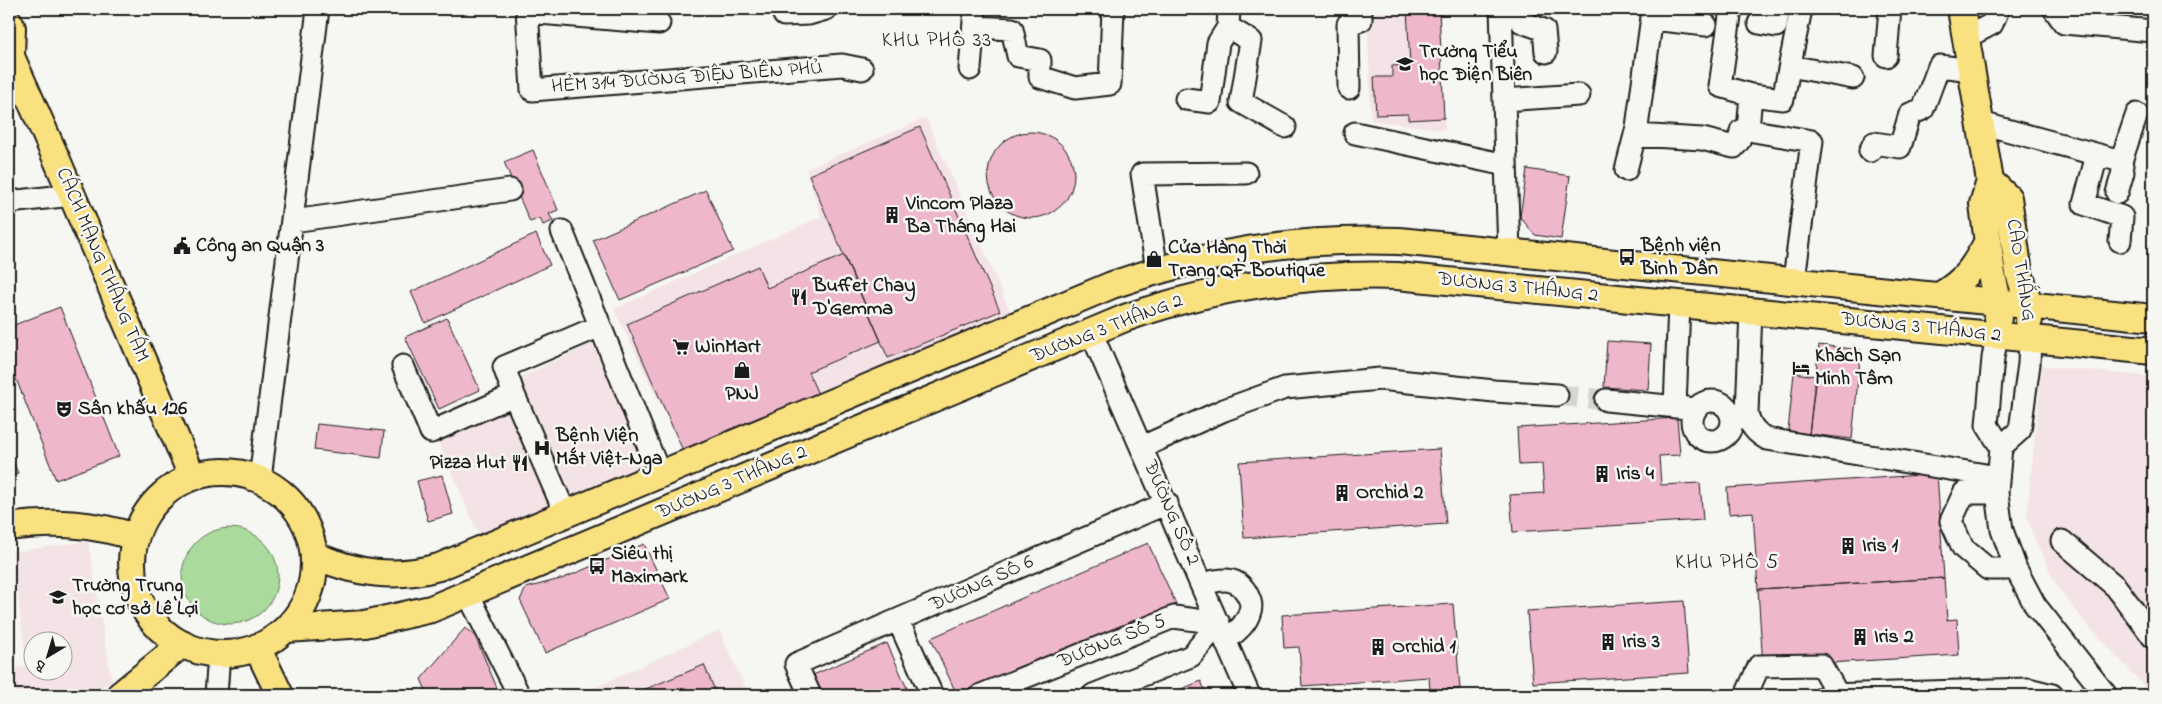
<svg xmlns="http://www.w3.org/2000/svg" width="2162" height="704" font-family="'Indie Flower',sans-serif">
  <rect width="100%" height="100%" fill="#f6f6f2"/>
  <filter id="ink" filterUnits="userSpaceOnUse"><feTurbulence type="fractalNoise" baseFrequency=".02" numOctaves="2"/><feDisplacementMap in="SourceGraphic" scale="10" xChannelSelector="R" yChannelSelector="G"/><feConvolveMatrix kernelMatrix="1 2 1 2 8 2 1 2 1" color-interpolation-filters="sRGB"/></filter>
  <g filter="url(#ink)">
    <path fill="#f4e3e6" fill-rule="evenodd" d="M1367 9H1439L1445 130 1371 120Z
      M926 118 1014 320 688 461 614 309 821 217 806 169Z
      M592 343 657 475 484 546 429 421Z
      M2042 366 2153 377V695L2089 627 2058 588 2036 542 2027 516Z
      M88 541 112 682 85 695H9V669L27 666 12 552ZM32 642H62V672H32Z
      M719 630 749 695H579Z"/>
    <path fill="#aadb9c" stroke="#637c5c" d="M182 576a48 48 0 1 1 96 0a48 48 0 1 1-96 0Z"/>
    <path fill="#efb7cb" stroke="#1c1c1c" d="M1407 9H1439L1444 118 1408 120V114L1376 115 1374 77H1392V66L1410 65Z
      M920 127 1000 311 888 358 809 175Z
      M988 175a43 43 0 1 1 86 0a43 43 0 1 1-86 0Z
      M533 150 558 210 549 214 553 221 543 225 540 218 530 222 504 162Z
      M1527 169 1570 176 1561 239 1535 235 1520 217Z
      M706 190 733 251 620 300 593 240Z
      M536 234 550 265 425 323 411 292Z
      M844 255 881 341 808 372 822 403 688 462 627 324 758 266 767 288Z
      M60 307 119 456 56 480 9 361V327Z
      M447 318 480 390 439 409 405 337Z
      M1607 341 1651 344 1648 390 1604 387Z
      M1819 345 1861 350 1852 439 1809 434Z
      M1794 373 1816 376 1809 434 1788 431Z
      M1677 418 1680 455 1659 456 1661 485 1700 483 1703 520 1513 532 1510 495 1544 493 1542 464 1519 465 1517 428Z
      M317 424 384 431 381 458 314 450Z
      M1440 449 1446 524 1244 538 1239 462Z
      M9 453 18 473 9 478Z
      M1937 474 1944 578 1758 589 1753 512 1729 514 1727 488Z
      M442 475 453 514 428 521 417 481Z
      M1148 543 1176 604 968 695H957L931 638Z
      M644 544 670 599 545 653 520 600 526 588 564 578Z
      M1944 578 1947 620 1957 619 1959 655 1763 667 1758 589Z
      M1684 601 1689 673 1533 683 1527 611Z
      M1453 604 1460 689 1430 691 1429 677 1302 686 1299 647 1284 648 1282 615Z
      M465 628 475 636 500 695H428L421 679Z
      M887 643 910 695H822L813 675Z
      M704 665 717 695H631Z
      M1201 681 1207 695H1167Z"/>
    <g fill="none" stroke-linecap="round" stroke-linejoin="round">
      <path stroke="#d5d5d2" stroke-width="21" stroke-dasharray="21 11" stroke-linecap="butt" d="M1557 395 1606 400"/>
      <g stroke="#1c1c1c" stroke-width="25">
        <path id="minor" d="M527 9 532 90 842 65 862 69
          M1501 9 1509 252
          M1521 9 1522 22 1544 30 1546 52
          M1731 9 1720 86 1751 95
          M2054 9 2064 23 2153 31
          M527 12 659 23
          M784 15 809 14 826 9
          M1652 19 1706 25
          M1759 23 1776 26 1779 9
          M975 27 1012 29 1018 56 1040 60V77L1075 88 1110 84 1113 9
          M1228 27 1251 41 1241 102 1285 127
          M1967 37 1992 24 1998 9
          M1886 56 1890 9
          M1790 66 1853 78
          M970 69 975 9
          M1349 88 1348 24 1361 20V9
          M1186 99 1210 102 1218 43 1228 27 1229 9
          M1504 100 1579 95
          M1981 123 2121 161
          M1748 130 1751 95 1783 99 1801 9
          M1355 133 1506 165
          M1635 135 1702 139 1734 147 1739 141 1741 131 1748 130 1812 141 1794 280
          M1870 151 1874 143 1900 147 1910 114 1923 109 1939 66 1972 70
          M2097 155 2084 204 2122 217 2120 241
          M1626 170 1637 127 1653 9
          M2117 193 2123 172 2121 161 2137 114
          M9 202 72 195
          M293 221 510 190
          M562 231 660 475
          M1157 270 1142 174 1246 173
          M1751 311 1747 413C1750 426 1756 433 1767 439L1998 477
          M1091 332 1249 695
          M1997 336 1993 358 1987 425 2001 447 1997 493 2002 530 2016 569 2035 605 2106 695
          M403 366 431 432 514 395
          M1606 400 1688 408
          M1692 421a20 20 0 1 1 40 0a20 20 0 1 1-40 0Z
          M1675 407 1679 304
          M1142 447 1224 410 1285 388 1380 379 1494 391 1557 395
          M2001 447 2020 430 2029 364 2030 340
          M260 479 318 9
          M1997 493H1964L1951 521 1963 548 1988 569H2016
          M566 515 514 395 504 367 600 326
          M2062 541 2116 587 2153 637
          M1202 584C1221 579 1238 575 1248 596 1250 600 1252 606 1250 611 1247 624 1236 632 1226 640
          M468 594 519 695
          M898 620 932 695
          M216 695 219 654
          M810 695 796 664 1167 503
          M981 695 1174 617 1219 623
          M1093 695 1191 656 1219 623
          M1746 695 1759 666 1821 665 1838 695
          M1826 695 2028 689 2052 695"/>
      </g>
      <g stroke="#1c1c1c" stroke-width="30">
        <path id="major" d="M1961 9 1990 181 1983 204 1992 275 1998 301V318
          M9 22 12 28 11 55
          M9 52 57 160 192 476
          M1990 181 2008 198 2019 273 2029 304V320
          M1941 295C1966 280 1974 267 1988 241
          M132 563a91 91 0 1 1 182 0a91 91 0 1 1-182 0Z
          M9 527C53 521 92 523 135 537
          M314 555C356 574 395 579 439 567L1112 285C1210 252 1295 237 1399 241L2153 318
          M286 629 365 624 431 609 1125 318C1214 287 1302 273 1397 276L2153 351
          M257 647 280 695
          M120 695 182 644"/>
      </g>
      <use href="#minor" stroke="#f6f6f2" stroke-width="21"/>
      <use href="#major" stroke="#fae180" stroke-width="26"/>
    </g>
  </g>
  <defs>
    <g id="school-bare" transform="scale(1.35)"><path d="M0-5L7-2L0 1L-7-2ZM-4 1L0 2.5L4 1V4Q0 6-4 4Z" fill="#1c1c1c" stroke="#f6f6f2" stroke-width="2.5" paint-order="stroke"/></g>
    <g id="building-bare" transform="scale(1.35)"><path d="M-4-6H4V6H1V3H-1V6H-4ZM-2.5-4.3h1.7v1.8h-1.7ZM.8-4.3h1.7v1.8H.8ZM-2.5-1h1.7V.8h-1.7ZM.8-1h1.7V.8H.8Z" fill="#1c1c1c" stroke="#f6f6f2" stroke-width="2.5" paint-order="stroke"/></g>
    <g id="civic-bare" transform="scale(1.35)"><path d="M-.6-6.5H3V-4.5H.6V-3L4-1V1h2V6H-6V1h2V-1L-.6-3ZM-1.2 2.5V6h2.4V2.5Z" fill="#1c1c1c" stroke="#f6f6f2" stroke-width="2.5" paint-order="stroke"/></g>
    <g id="bus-bare" transform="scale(1.35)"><path d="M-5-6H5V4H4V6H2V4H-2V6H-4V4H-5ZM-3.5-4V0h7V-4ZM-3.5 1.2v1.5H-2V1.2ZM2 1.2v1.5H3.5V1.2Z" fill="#1c1c1c" stroke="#f6f6f2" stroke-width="2.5" paint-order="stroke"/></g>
    <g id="shop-bare" transform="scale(1.35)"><path d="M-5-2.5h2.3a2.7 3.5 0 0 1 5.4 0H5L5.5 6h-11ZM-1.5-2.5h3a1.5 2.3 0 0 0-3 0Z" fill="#1c1c1c" stroke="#f6f6f2" stroke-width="2.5" paint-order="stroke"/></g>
    <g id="restaurant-bare" transform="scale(1.35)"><path d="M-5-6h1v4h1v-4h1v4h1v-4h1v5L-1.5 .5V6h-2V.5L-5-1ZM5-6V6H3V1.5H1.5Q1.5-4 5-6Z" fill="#1c1c1c" stroke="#f6f6f2" stroke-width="2.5" paint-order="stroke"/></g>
    <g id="supermarket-bare" transform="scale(1.35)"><path d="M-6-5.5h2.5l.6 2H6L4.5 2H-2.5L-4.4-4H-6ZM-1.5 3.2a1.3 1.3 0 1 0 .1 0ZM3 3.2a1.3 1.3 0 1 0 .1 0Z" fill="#1c1c1c" stroke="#f6f6f2" stroke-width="2.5" paint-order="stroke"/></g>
    <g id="hotel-bare" transform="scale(1.35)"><path d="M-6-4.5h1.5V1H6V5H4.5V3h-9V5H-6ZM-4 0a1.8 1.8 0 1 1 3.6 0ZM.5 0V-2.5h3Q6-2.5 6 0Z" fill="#1c1c1c" stroke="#f6f6f2" stroke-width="2.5" paint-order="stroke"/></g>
    <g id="theatre-bare" transform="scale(1.35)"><path d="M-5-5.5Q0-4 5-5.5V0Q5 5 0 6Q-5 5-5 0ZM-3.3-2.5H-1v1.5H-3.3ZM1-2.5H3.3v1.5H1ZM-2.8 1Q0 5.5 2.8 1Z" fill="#1c1c1c" stroke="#f6f6f2" stroke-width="2.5" paint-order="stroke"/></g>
    <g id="hospital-bare" transform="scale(1.35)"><path d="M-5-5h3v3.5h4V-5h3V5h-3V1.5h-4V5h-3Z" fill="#1c1c1c" stroke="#f6f6f2" stroke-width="2.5" paint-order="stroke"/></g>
  </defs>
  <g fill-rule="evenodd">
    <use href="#school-bare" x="1405" y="64"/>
    <use href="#building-bare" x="892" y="215"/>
    <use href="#civic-bare" x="182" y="246"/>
    <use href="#bus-bare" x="1627" y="257"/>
    <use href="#shop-bare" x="1154" y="259"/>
    <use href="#restaurant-bare" x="799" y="297"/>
    <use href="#supermarket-bare" x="681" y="347"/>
    <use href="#hotel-bare" x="1801" y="368"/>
    <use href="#shop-bare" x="742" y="370"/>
    <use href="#theatre-bare" x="64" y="409"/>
    <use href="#hospital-bare" x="542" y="448"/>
    <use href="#restaurant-bare" x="520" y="463"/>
    <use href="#building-bare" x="1602" y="474"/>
    <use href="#building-bare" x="1342" y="493"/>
    <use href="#building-bare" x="1848" y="546"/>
    <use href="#bus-bare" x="597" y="566"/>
    <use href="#school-bare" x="58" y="597"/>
    <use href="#building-bare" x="1860" y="637"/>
    <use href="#building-bare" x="1608" y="642"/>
    <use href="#building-bare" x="1378" y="647"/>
  </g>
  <g text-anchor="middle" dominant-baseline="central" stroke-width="5" stroke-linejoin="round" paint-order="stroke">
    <g font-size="20" font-weight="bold" fill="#1c1c1c" stroke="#f6f6f2" text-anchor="start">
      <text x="1419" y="52">Trường Tiểu<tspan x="1419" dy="23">học Điện Biên</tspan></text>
      <text x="906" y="204">Vincom Plaza<tspan x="906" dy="23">Ba Tháng Hai</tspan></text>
      <text x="196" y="246">Công an Quận 3</text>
      <text x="1641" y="246">Bệnh viện<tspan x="1641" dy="23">Bình Dân</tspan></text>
      <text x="1168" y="248">Cửa Hàng Thời<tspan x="1168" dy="23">Trang QF Boutique</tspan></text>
      <text x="813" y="286">Buffet Chay<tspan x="813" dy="23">D'Gemma</tspan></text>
      <text x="695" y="347">WinMart</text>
      <text x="1815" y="356">Khách Sạn<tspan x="1815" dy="23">Minh Tâm</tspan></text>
      <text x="742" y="394" text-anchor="middle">PNJ</text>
      <text x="78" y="409">Sân khấu 126</text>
      <text x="556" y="436">Bệnh Viện<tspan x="556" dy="23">Mắt Việt-Nga</tspan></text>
      <text x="506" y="463" text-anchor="end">Pizza Hut</text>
      <text x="1616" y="474">Iris 4</text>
      <text x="1356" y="493">Orchid 2</text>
      <text x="1862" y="546">Iris 1</text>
      <text x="611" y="554">Siêu thị<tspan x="611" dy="23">Maximark</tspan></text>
      <text x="72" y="586">Trường Trung<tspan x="72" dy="23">học cơ sở Lê Lợi</tspan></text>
      <text x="1874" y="637">Iris 2</text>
      <text x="1622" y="642">Iris 3</text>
      <text x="1392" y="647">Orchid 1</text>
    </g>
    <g font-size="20" fill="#1c1c1c" stroke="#f6f6f2">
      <text transform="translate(687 78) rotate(-4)">HẺM 314 ĐƯỜNG ĐIỆN BIÊN PHỦ</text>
      <text transform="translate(102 265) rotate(67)">CÁCH MẠNG THÁNG TÁM</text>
      <text transform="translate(2020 270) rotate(81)">CAO THẮNG</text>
      <text transform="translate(1518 288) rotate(6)">ĐƯỜNG 3 THÁNG 2</text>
      <text transform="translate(1921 328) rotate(6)">ĐƯỜNG 3 THÁNG 2</text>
      <text transform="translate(1107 329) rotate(-21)">ĐƯỜNG 3 THÁNG 2</text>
      <text transform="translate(732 483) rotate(-23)">ĐƯỜNG 3 THÁNG 2</text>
      <text transform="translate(1171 513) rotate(66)">ĐƯỜNG SỐ 2</text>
      <text transform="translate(982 584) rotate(-24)">ĐƯỜNG SỐ 6</text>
      <text transform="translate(1112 642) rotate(-22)">ĐƯỜNG SỐ 5</text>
    </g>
    <g font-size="21" letter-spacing="1" fill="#1c1c1c" stroke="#f6f6f2">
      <text x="937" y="41">KHU PHỐ 33</text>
      <text x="1727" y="563">KHU PHỐ 5</text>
    </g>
  </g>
  <rect width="2162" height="704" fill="none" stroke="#f6f6f2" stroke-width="30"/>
  <rect x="15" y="15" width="2132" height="674" fill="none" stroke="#1c1c1c" stroke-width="2" filter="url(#ink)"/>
  <g transform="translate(48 656) rotate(218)"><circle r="24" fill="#f6f6f2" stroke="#9f9f9c"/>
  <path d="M0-4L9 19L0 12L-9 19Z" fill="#1c1c1c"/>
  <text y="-8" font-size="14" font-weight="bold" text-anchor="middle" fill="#1c1c1c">B</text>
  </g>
</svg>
